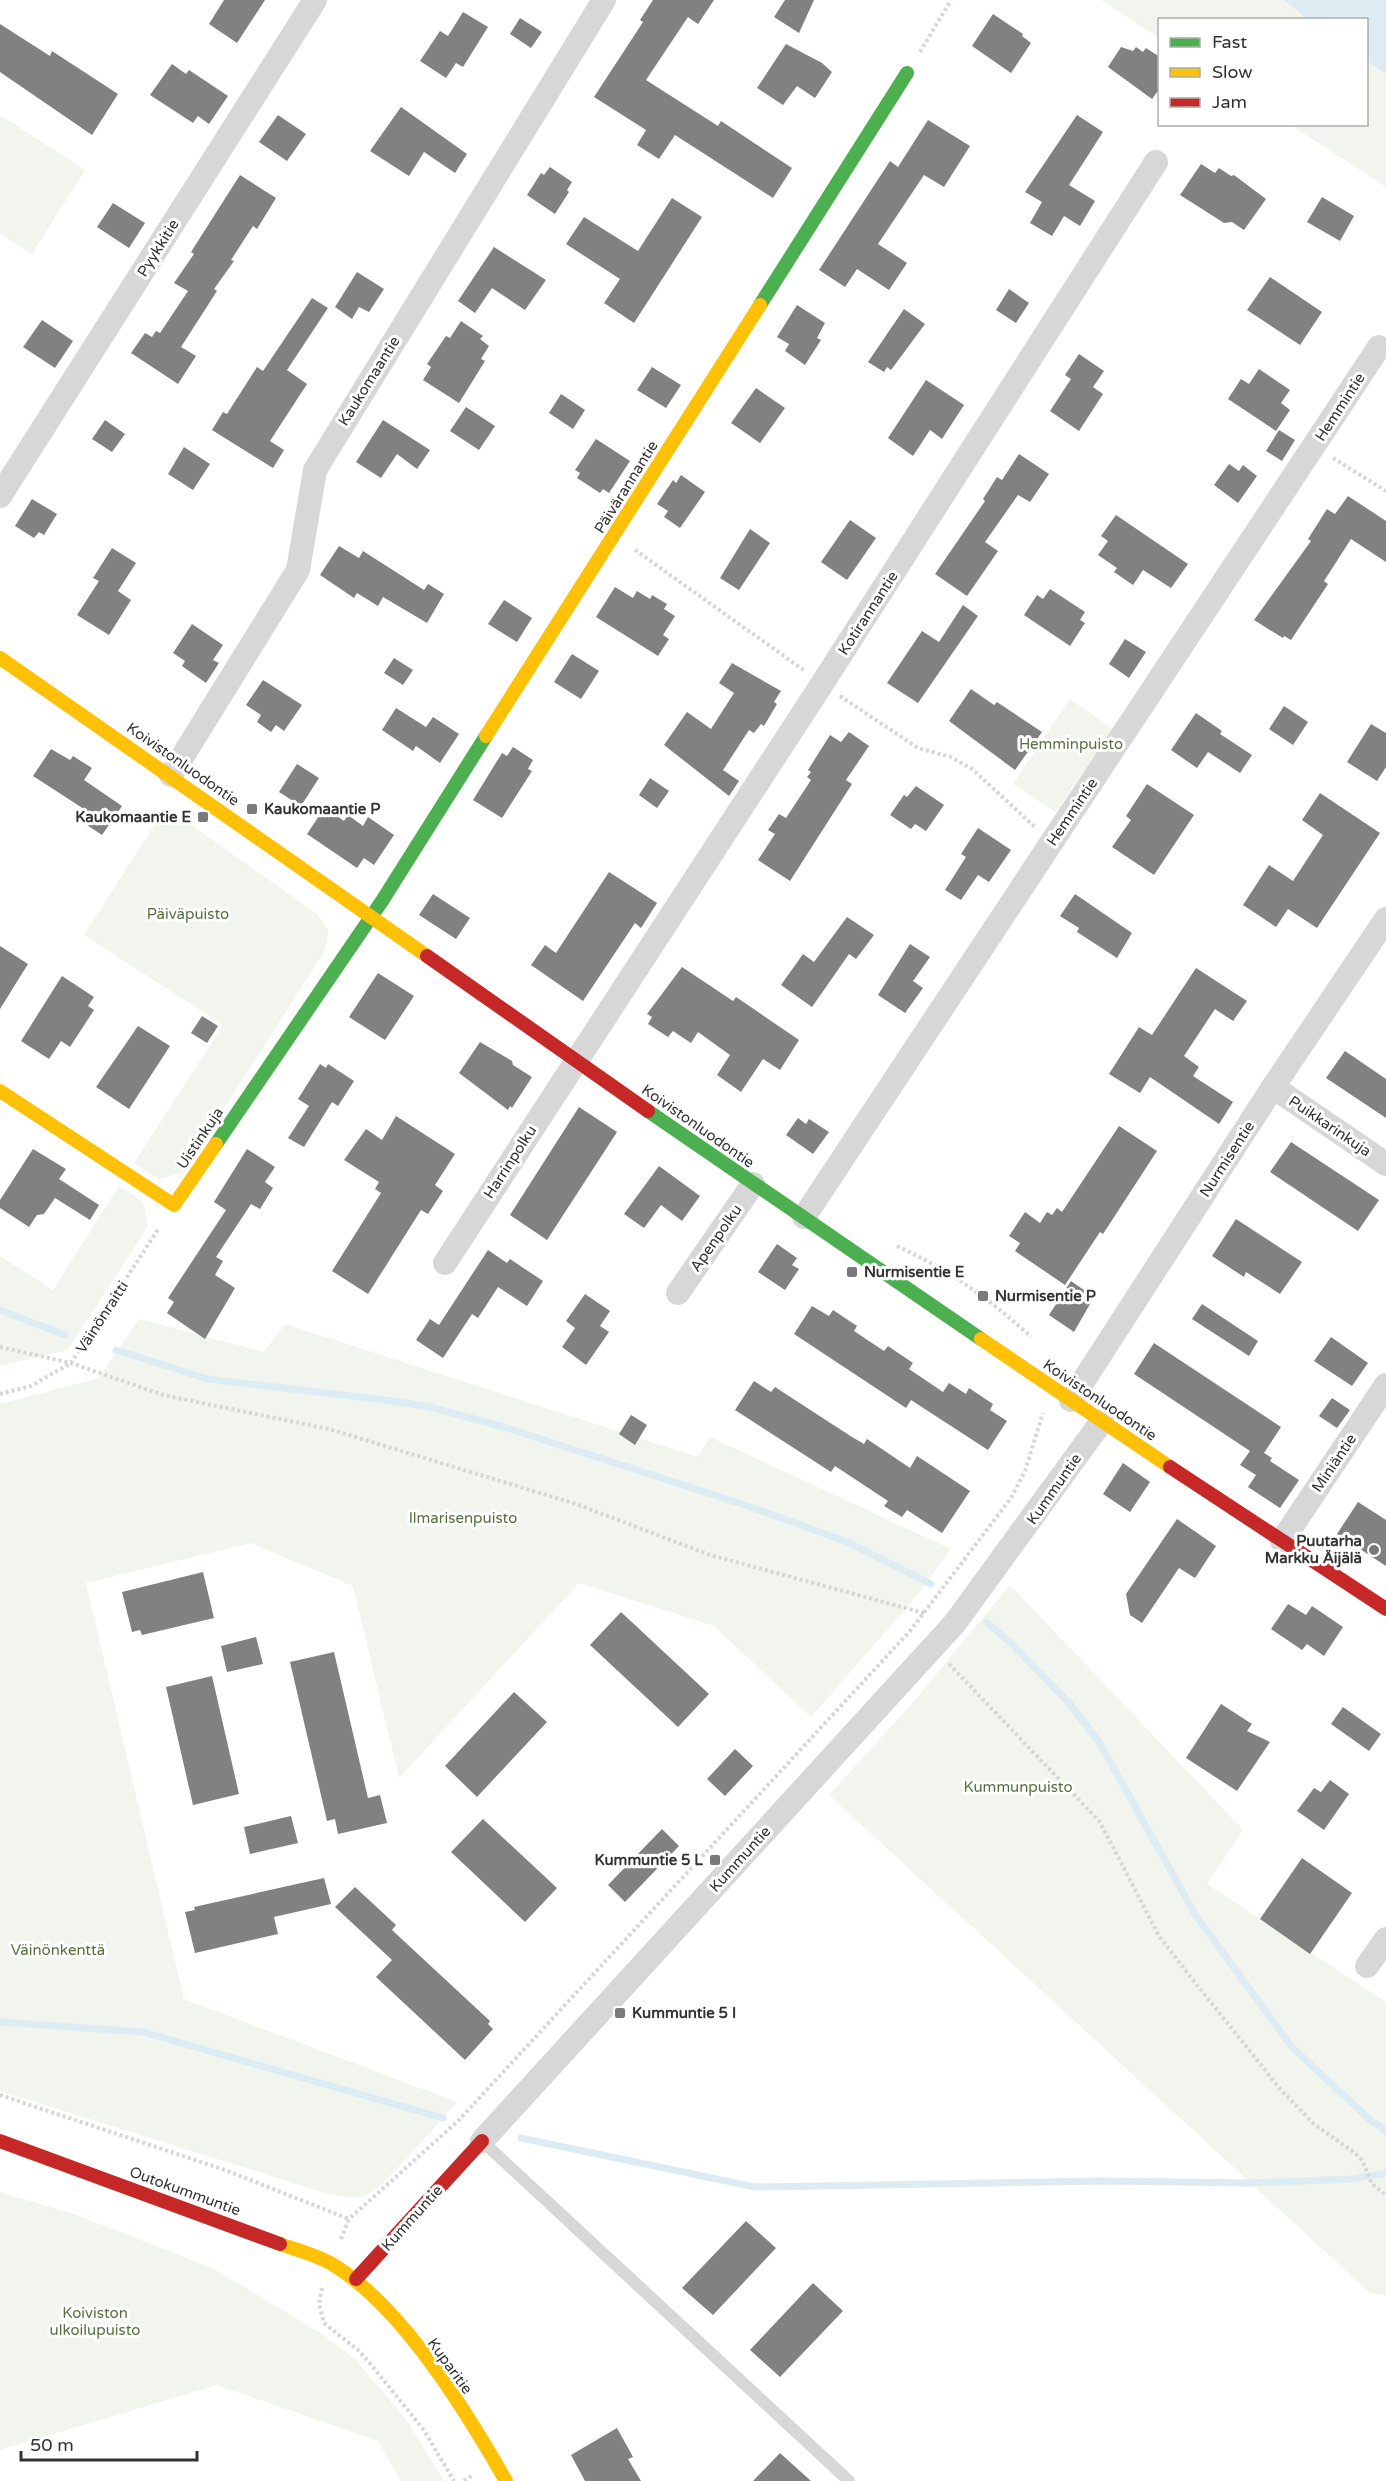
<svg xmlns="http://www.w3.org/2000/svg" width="1386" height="2481" font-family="'Varela Round',sans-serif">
  <rect width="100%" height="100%" fill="#fff"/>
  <path fill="#f1f5ed" d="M1101 0H1284L1307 19 1160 20 1159 38Z
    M1367 61 1386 74V187L1291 125 1366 124Z
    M0 115 85 170 32 254 0 234Z
    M1070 699 1113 729 1055 812 1013 784Z
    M166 807 317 914 329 931 324 952 183 1173 159 1179 134 1163 223 1025 84 935Z
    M119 1186 143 1202 148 1226 68 1350 0 1366V1256L53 1290Z
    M139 1319 264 1352 285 1324 698 1457 710 1437 951 1549 920 1592 811 1717 714 1626 579 1583 399 1778 353 1586 251 1543 86 1583 184 1999 457 2102C439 2121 388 2184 368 2194 354 2201 337 2195 322 2192L0 2091V1404L99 1378Z
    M1010 1585 1243 1830 1207 1884 1386 2002V2295L1370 2293 829 1795 910 1706Z
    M0 2192 77 2215 214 2269 319 2332 354 2358 405 2418 444 2481H401L378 2441 217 2385 0 2450Z"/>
  <path fill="#ddebf3" d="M1284 0H1386V74L1367 61 1366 20 1307 19Z"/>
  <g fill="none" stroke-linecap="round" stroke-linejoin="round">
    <path stroke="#ddebf3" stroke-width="7" d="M0 1310 65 1335
      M116 1350 208 1379 385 1400 430 1407 507 1428 751 1507 847 1542 931 1584
      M987 1623 1011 1643 1069 1703 1099 1742 1196 1916 1292 2047 1369 2119 1386 2131
      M0 2022 143 2032 443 2118
      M521 2138 755 2187 1102 2181 1251 2183 1352 2179 1386 2173"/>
  </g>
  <path fill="#818181" d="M224 0H265L237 43 209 24Z
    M653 0H714L698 24 688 17 646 80 718 126 721 121 792 168 773 198 675 135 659 159 637 145 646 130 594 97 643 22 640 20Z
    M785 0H814L799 33 774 17Z
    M463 12 488 27 463 67 456 63 446 78 420 61 440 31 448 36Z
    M993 14 1023 34 1022 36 1031 43 1011 73 972 46Z
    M520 18 542 32 531 48 510 34Z
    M0 24 50 56 52 51 118 94 92 135 0 72Z
    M786 44 822 63 832 72 815 98 797 86 783 105 757 88Z
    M1121 47 1133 51 1136 47 1143 52 1146 48 1160 57V88L1152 99 1108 67Z
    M172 64 186 74 189 70 228 96 209 124 198 116 193 123 150 95Z
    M401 107 467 154 455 173 424 152 409 176 370 151Z
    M278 115 306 134 287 161 259 142Z
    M1077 115 1103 132 1069 185 1095 201 1080 226 1064 216 1052 236 1030 223 1042 202 1025 192Z
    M928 120 970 146 944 187 924 175 878 244 907 263 889 290 857 269 845 287 819 270 890 161 898 167Z
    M1201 164 1215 173 1219 168 1231 176 1234 175 1266 199 1244 230 1232 222 1224 223 1180 195Z
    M550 167 572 182 567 190 569 192 555 214 527 195 541 173 544 175Z
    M240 175 276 198 257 229 253 226 231 260 234 261 214 289 217 291 181 347 196 356 178 384 131 353 145 333 152 337 156 331 160 333 188 291 174 283 194 254 191 252Z
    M1322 197 1354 216 1340 241 1307 222Z
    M672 198 702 217 634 323 604 303 620 279 566 244 584 217 638 251Z
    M113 203 145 223 129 248 97 227Z
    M494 247 546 280 525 310 492 288 475 313 458 301Z
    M357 272 384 289 369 312 359 307 352 319 335 307Z
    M1270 277 1322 312 1300 345 1247 310Z
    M1009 289 1029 303 1016 323 996 310Z
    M312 298 328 308 287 370 307 384 270 441 284 450 273 468 212 430 223 412 227 414 257 367 263 371Z
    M797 305 825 323 817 338 821 340 805 365 785 351 789 344 777 337Z
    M904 309 925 324 891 370 887 367 884 372 868 362Z
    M42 320 73 341 55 368 23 347Z
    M461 321 483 336 480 339 489 346 481 359 485 361 459 403 423 380 431 367 427 364 446 336 450 338Z
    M1079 354 1104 371 1093 387 1103 394 1079 431 1050 411 1071 379 1065 375Z
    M652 367 681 385 666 408 637 390Z
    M1259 369 1290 390 1281 403 1290 410 1276 431 1228 399 1241 379 1249 384Z
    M926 380 964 405 942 439 930 430 913 456 888 438Z
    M756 388 785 408 760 443 731 423Z
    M561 394 585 410 573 429 549 413Z
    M466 407 495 426 479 450 450 431Z
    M105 420 125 434 112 452 92 439Z
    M383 420 430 450 417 469 397 454 381 478 356 462Z
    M1279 430 1295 440 1282 461 1266 451Z
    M596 439 630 461 609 493 603 489 600 493 577 478 580 473 575 470Z
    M184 447 210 464 193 490 168 474Z
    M1019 454 1049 474 1030 502 1018 495 985 542 998 551 967 596 935 574 985 501 983 499 997 477 1002 480Z
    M1229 464 1239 471 1243 465 1257 476 1238 503 1214 485Z
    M681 475 705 492 680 528 664 517 668 511 657 504 673 480 676 483Z
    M1348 496 1386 521V562L1351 539 1324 581 1328 584 1291 640 1284 636 1283 638 1254 620 1311 541 1308 539 1327 509 1335 514Z
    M32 499 57 514 44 535 39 532 34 538 15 526Z
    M1116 515 1188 564 1171 588 1143 570 1133 585 1114 572 1117 568 1098 555 1108 541 1101 536Z
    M850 520 876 538 847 580 821 562Z
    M750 529 770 543 739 590 720 578Z
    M339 546 359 558 363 551 424 590 428 584 444 594 427 623 383 597 378 606 357 593 354 598 320 575Z
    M112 548 136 563 118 591 131 600 109 635 77 615 99 581 93 578Z
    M615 587 633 598 637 591 650 599 652 595 667 604 664 609 675 616 663 635 669 639 658 656 596 617Z
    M1050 589 1085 612 1080 620 1085 623 1070 646 1024 615 1037 595 1043 599Z
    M504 600 532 618 517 642 488 624Z
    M963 605 978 616 918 703 887 683 922 631 939 642Z
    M192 624 223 645 213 660 219 663 206 683 182 666 185 661 173 653Z
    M1125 639 1146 652 1129 678 1109 664Z
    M572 654 599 671 581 699 554 682Z
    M394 658 413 670 403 685 384 673Z
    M732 663 781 691 774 702 777 704 764 726 761 724 754 733 749 730 723 770 739 781 729 796 664 745 687 712 711 729 734 693 719 683Z
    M263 680 302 705 284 731 276 725 271 732 257 722 261 715 246 705Z
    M971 689 994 705 997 702 1042 732 1015 770 949 721Z
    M1284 706 1308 722 1293 745 1269 729Z
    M396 708 426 727 433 717 459 734 440 763 416 746 413 751 382 730Z
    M1196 713 1222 731 1220 734 1252 755 1240 773 1208 752 1197 768 1171 750Z
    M1371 724 1386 733V767L1377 781 1347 762Z
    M849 732 869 746 846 780 852 784 790 881 758 860 775 834 768 830 779 814 786 818 811 780 807 777 811 772 808 770 830 735 841 742Z
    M513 747 533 760 528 769 532 771 502 818 473 800 502 753 507 756Z
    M51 749 70 760 73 756 92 768 84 780 122 806 102 835 81 821 87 811 33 776Z
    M297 764 319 778 301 806 279 792Z
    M650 778 669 791 657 808 639 795Z
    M1147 784 1194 815 1154 875 1112 847 1131 820 1126 816Z
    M916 786 944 805 926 831 915 824 911 829 890 815 904 795 907 797Z
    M1320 793 1380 833 1317 928 1288 909 1276 927 1243 905 1269 865 1293 881 1323 835 1302 820Z
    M325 807 344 821 348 815 363 826 368 817 394 835 374 865 364 858 357 868 307 834Z
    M978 828 1011 850 989 882 978 875 961 900 945 890 966 857 961 854Z
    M609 872 657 903 641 928 635 923 583 1001 531 965 545 945 556 953Z
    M433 894 470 918 456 939 419 915Z
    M1075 894 1132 933 1117 958 1077 932 1079 928 1060 916Z
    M847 917 874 935 856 959 849 954 812 1007 781 985 803 954 814 962Z
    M910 944 930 957 913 981 923 988 905 1013 878 995Z
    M0 946 28 964 0 1009Z
    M682 967 733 1001 736 997 799 1040 780 1070 763 1059 741 1092 717 1075 730 1055 698 1032 691 1043 673 1031 668 1037 648 1024 652 1017 647 1014Z
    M1196 968 1247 1001 1233 1021 1215 1009 1184 1056 1199 1067 1193 1076 1233 1102 1219 1124 1150 1077 1140 1093 1109 1074 1139 1027 1152 1035Z
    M378 973 414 996 385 1040 349 1017Z
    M62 976 94 997 88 1006 94 1010 70 1047 61 1041 49 1059 21 1041Z
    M202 1016 218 1026 207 1043 191 1033Z
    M138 1026 170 1046 129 1109 96 1087Z
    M480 1042 512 1061 513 1065 532 1077 512 1108 510 1106 508 1110 459 1073Z
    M1345 1051 1386 1079V1118L1326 1078Z
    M320 1064 326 1068 328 1064 354 1081 338 1106 332 1102 304 1147 288 1138 309 1106 298 1099Z
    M579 1107 617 1132 547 1240 510 1215Z
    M396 1116 455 1154 435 1185 443 1191 428 1214 421 1210 368 1294 332 1271 381 1193 375 1189 379 1182 344 1160 366 1129 382 1140Z
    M798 1118 806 1124 809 1119 829 1132 813 1154 786 1135Z
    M1119 1126 1157 1151 1103 1234 1100 1232 1065 1285 1015 1251 1020 1243 1009 1236 1025 1212 1040 1223 1047 1212 1052 1215 1057 1208 1062 1212Z
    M1291 1142 1379 1200 1358 1231 1270 1172Z
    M33 1149 66 1169 59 1179 99 1205 90 1220 55 1198 44 1214 37 1215 29 1227 0 1208V1200Z
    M247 1149 275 1167 265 1182 273 1188 260 1209 251 1204 216 1257 223 1261 215 1275 235 1288 205 1339 167 1313 174 1302 168 1298 226 1210 214 1202Z
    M659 1166 700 1196 682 1221 661 1205 644 1228 624 1214Z
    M1236 1219 1302 1262 1280 1294 1246 1272 1244 1277 1212 1256Z
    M777 1244 797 1258 792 1265 799 1269 785 1290 758 1272Z
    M488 1250 507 1263 510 1259 543 1281 527 1306 498 1287 478 1318 472 1314 443 1358 416 1340 430 1319 439 1325Z
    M1071 1281 1094 1297 1074 1332 1049 1315Z
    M585 1294 610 1311 600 1326 609 1332 586 1365 562 1347 575 1328 566 1321Z
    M1202 1304 1258 1341 1249 1356 1192 1319Z
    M812 1306 829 1316 833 1310 857 1326 854 1331 884 1351 888 1346 913 1363 909 1369 943 1392 949 1383 966 1394 969 1388 993 1404 990 1410 1007 1421 988 1450 911 1400 906 1408 794 1334Z
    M1331 1337 1368 1363 1352 1386 1314 1361Z
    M1154 1343 1281 1427 1264 1453 1272 1458 1270 1461 1299 1480 1280 1508 1248 1487 1256 1475 1240 1465 1250 1451 1134 1374Z
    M754 1381 771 1392 775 1387 852 1437 864 1444 867 1439 910 1468 917 1456 970 1491 942 1533 907 1510 902 1517 884 1506 888 1501 835 1466 831 1472 735 1410Z
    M1332 1398 1350 1410 1337 1428 1319 1416Z
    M631 1415 647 1425 635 1445 619 1434Z
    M1123 1463 1150 1482 1130 1512 1103 1494Z
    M1358 1502 1386 1520V1566L1337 1534Z
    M1177 1519 1216 1546 1195 1578 1179 1568 1142 1623 1130 1615 1126 1594Z
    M203 1572 214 1618 142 1635 140 1630 132 1632 122 1592Z
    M1288 1604 1306 1615 1312 1606 1343 1627 1324 1656 1307 1644 1302 1650 1271 1629Z
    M621 1612 709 1694 678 1727 590 1645Z
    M256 1637 263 1664 227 1672 221 1646Z
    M334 1652 368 1798 380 1795 387 1823 338 1834 335 1819 327 1821 290 1662Z
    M212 1676 239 1794 193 1805 166 1687Z
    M514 1692 547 1722 477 1797 445 1766Z
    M1221 1704 1252 1724 1247 1731 1270 1742 1237 1791 1186 1758Z
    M1343 1707 1381 1734 1369 1751 1331 1724Z
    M735 1749 753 1766 725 1796 707 1779Z
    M1330 1780 1349 1794 1324 1830 1297 1811 1314 1788 1321 1792Z
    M291 1816 298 1843 250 1854 244 1827Z
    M483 1819 557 1888 525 1922 451 1852Z
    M662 1829 679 1846 625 1902 608 1885Z
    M1302 1858 1352 1893 1310 1954 1260 1919Z
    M324 1878 331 1904 274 1917 278 1934 195 1953 185 1912 195 1910 194 1907Z
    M355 1887 396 1925 392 1930 490 2021 488 2024 493 2029 465 2060 376 1977 392 1960 335 1907Z
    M746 2221 776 2248 713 2315 682 2288Z
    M813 2283 843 2311 780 2377 750 2350Z
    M617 2428 633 2457 628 2459 641 2481H585L571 2455Z
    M780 2453 811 2481H753Z"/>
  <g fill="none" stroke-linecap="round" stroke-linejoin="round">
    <path stroke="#d6d6d6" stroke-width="4" stroke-dasharray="3 3" stroke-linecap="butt" d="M920 52 951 0
      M1333 458 1386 491
      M635 550 805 671
      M840 696 918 748 951 757 972 769 1036 828
      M897 1246C947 1269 990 1299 1031 1337
      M0 1347 71 1363 163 1395 329 1429 576 1504 710 1555 924 1613
      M0 1394 31 1386 71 1363 159 1228
      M949 1664 1100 1822 1159 1936 1189 1975 1281 2090 1314 2124 1355 2153 1362 2160 1372 2184 1386 2195
      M0 2095 225 2170 349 2219
      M341 2239 349 2219 458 2121 910 1631 1011 1498 1025 1471 1043 1413
      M322 2288 319 2304 324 2323 358 2350 369 2362 423 2429 454 2481
      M464 2481 473 2475"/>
    <path stroke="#d7d7d7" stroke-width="12" d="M482 2141 849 2481"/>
    <path stroke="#d7d7d7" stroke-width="24" d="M0 496 315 0
      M171 775 298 570 315 470 604 0
      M1273 1087 1386 1164
      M804 1217 1379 347
      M445 1263 822 684 1156 162
      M678 1293 753 1184
      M1071 1400 1273 1087 1386 919
      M1282 1541 1386 1385
      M1367 1966 1386 1939
      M482 2141 955 1623 1102 1421"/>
    <path stroke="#4caf50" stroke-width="14" d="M760 305 907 73
      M648 1111 981 1339
      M216 1144 382 901 486 736"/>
    <path stroke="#ffc107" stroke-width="14" d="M0 658 427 956
      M486 736 760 305
      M0 1091 174 1205 216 1144
      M981 1339 1170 1467
      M280 2244C297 2250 317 2255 332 2264 402 2306 466 2411 506 2481"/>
    <path stroke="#c62828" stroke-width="14" d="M427 956 648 1111
      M1170 1467 1386 1609
      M0 2141 280 2244
      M356 2279 482 2141"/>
  </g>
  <g fill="#7a7a7a" stroke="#fff" stroke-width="2">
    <rect x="246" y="803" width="12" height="12" rx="3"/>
    <rect x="197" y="811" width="12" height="12" rx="3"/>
    <rect x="846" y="1266" width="12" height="12" rx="3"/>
    <rect x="977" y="1290" width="12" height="12" rx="3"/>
    <circle cx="1374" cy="1550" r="6"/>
    <rect x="709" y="1854" width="12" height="12" rx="3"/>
    <rect x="614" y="2007" width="12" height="12" rx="3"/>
  </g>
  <g text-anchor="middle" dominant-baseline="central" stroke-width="6" stroke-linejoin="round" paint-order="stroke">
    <g font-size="15" fill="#333" stroke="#fff">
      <text transform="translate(158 248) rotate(-58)">Pyykkitie</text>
      <text transform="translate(369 381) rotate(-58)">Kaukomaantie</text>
      <text transform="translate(1340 407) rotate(-57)">Hemmintie</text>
      <text transform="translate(626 487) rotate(-58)">Päivärannantie</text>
      <text transform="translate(868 613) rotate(-57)">Kotirannantie</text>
      <text transform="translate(183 764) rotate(35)">Koivistonluodontie</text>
      <text transform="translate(1072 812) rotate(-56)">Hemmintie</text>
      <text transform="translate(698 1126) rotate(35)">Koivistonluodontie</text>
      <text transform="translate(1330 1126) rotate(34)">Puikkarinkuja</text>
      <text transform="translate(200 1138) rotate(-56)">Uistinkuja</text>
      <text transform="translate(1227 1159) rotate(-57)">Nurmisentie</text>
      <text transform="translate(510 1162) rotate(-57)">Harrinpolku</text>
      <text transform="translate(716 1238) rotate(-55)">Apenpolku</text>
      <text transform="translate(102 1317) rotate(-57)">Väinönraitti</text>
      <text transform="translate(1100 1400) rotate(34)">Koivistonluodontie</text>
      <text transform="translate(1334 1463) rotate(-56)">Miniäntie</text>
      <text transform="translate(1054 1489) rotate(-55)">Kummuntie</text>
      <text transform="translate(740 1859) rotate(-48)">Kummuntie</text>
      <text transform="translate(185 2191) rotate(20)">Outokummuntie</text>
      <text transform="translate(412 2218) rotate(-48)">Kummuntie</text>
      <text transform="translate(450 2366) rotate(54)">Kuparitie</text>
    </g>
    <g font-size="15" fill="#56703f" stroke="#fff">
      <text x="1071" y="744">Hemminpuisto</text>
      <text x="188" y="914">Päiväpuisto</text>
      <text x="463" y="1518">Ilmarisenpuisto</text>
      <text x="1018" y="1787">Kummunpuisto</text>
      <text x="58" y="1950">Väinönkenttä</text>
      <text x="95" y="2313">Koiviston<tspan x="95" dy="17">ulkoilupuisto</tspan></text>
    </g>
    <g font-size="15" font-weight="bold" fill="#333" stroke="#fff" text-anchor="start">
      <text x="264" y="809">Kaukomaantie P</text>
      <text x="191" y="817" text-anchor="end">Kaukomaantie E</text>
      <text x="864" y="1272">Nurmisentie E</text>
      <text x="995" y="1296">Nurmisentie P</text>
      <text x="1362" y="1541" text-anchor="end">Puutarha<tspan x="1362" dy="17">Markku Äijälä</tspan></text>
      <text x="703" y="1860" text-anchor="end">Kummuntie 5 L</text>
      <text x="632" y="2013">Kummuntie 5 I</text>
    </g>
  </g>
  <rect x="1158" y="18" width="210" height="108" fill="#ffffff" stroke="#adadad" stroke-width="1.5"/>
  <rect x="1170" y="38" width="30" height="9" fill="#4caf50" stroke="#adadad" stroke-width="1.5"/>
  <text x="1212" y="48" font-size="18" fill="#333333">Fast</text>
  <rect x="1170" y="68" width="30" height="9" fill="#ffc107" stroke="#adadad" stroke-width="1.5"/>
  <text x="1212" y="78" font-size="18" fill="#333333">Slow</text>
  <rect x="1170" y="98" width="30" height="9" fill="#c62828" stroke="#adadad" stroke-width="1.5"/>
  <text x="1212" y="108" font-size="18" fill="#333333">Jam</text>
  <path d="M21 2451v9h176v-9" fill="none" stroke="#333333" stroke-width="3"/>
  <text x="30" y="2451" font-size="18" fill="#333333" stroke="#ffffff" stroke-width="4.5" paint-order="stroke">50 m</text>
</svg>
